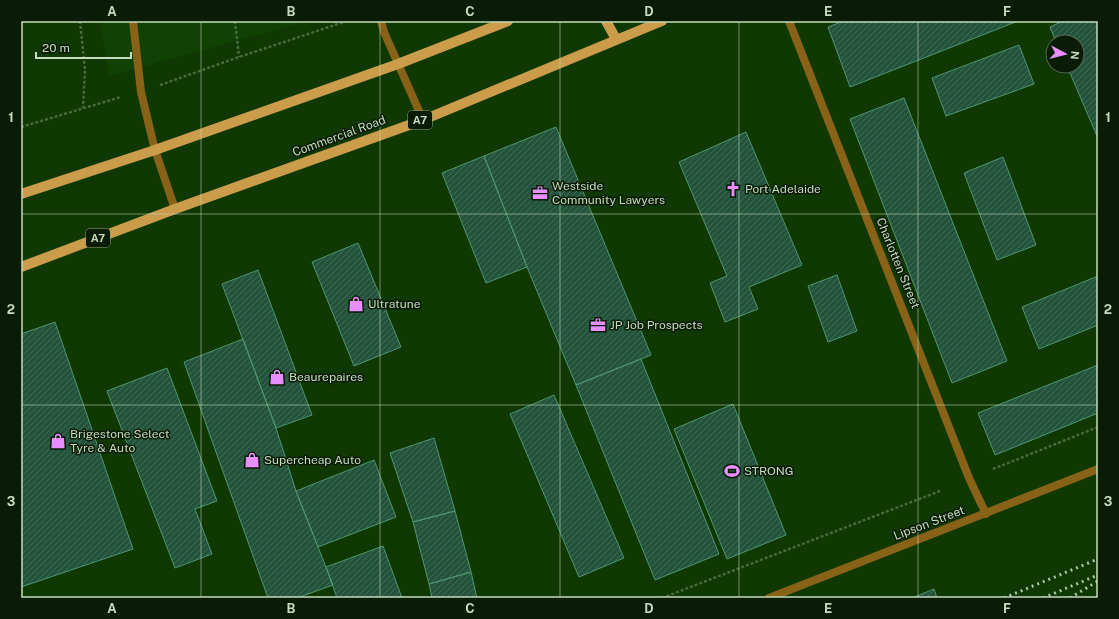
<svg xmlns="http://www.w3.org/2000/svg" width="1119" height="619" font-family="'Public Sans',sans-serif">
  <defs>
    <pattern id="building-hatch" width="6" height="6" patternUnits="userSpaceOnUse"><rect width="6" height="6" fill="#24533c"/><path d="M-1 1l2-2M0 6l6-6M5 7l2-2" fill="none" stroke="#426b56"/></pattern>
  </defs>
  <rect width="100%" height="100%" fill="#0f3803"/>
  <path fill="#124104" d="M100 21H309L109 76Z"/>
  <path fill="url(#building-hatch)" stroke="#4f9672" d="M844 21H1018L850 87 828 27Z
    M1063 21H1098V135L1097 136 1067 66H1077V42H1056L1050 27Z
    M1019 45 1034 84 946 116 932 78Z
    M904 98 1007 361 952 383 850 119Z
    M556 127 651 355 576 385 527 267 484 156Z
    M746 132 802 265 749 287 758 309 725 322 710 283 727 276 679 162Z
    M484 156 527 267 486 283 442 173Z
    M1003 157 1036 245 997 260 964 173Z
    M358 243 401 347 354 366 312 262Z
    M258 270 312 415 276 428 222 284Z
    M837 275 857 331 828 342 808 286Z
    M1098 276V325L1039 349 1022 307Z
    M55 322 133 549 21 587V334Z
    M243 339 276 428 296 491 333 585 297 598H268L184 362Z
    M641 359 719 554 655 580 576 385Z
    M1098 365V413L995 455 978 413Z
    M167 368 217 501 195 509 212 554 175 568 107 391Z
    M554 395 624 558 579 577 510 414Z
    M733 404 786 535 727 559 674 429Z
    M434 438 455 511 413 522 390 453Z
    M374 460 396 517 318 547 296 491Z
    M455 511 471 572 429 584 413 522Z
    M383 546 402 598H337L326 567Z
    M471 572 477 598H432L429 584Z
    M934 589 937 598H912Z"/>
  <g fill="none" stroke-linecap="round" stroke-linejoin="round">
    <path stroke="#476a3d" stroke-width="2.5" stroke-dasharray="3 2" stroke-linecap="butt" d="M80 21 85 70 83 108
      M235 21 239 57
      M160 85 239 57 347 21
      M21 127 121 97
      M993 469 1098 427
      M662 598 940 491"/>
    <path stroke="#886216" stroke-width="8" d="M133 21 141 92 155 150 175 209"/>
    <path stroke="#886216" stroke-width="8" d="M381 21 384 32 423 120
      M789 21 969 478 986 514
      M769 598 1098 469"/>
    <path stroke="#cb9d4b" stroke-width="10" d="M606 21 616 39
      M21 194 155 150 398 64 508 21
      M21 267 175 209 423 120 662 21"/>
    <path stroke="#acc5a6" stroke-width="3" stroke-dasharray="2 4" stroke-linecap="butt" d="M1004 598 1098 559
      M1043 598 1098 575
      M1070 598 1098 581"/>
  </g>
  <path fill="none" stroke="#c4dbbf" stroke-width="1" stroke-opacity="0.55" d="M201 21V598M380 21V598M560 21V598M739 21V598M918 21V598M21 214H1098M21 405H1098"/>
  <defs>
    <g id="church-bare" transform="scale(1.2)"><path d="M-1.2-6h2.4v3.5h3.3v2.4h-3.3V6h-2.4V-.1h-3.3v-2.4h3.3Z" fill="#e98efe" stroke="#0a1b06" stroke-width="2.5" paint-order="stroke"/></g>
    <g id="office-bare" transform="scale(1.2)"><path d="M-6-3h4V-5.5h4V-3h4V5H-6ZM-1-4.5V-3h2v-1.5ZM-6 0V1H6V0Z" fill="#e98efe" stroke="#0a1b06" stroke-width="2.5" paint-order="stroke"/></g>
    <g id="shop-bare" transform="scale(1.2)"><path d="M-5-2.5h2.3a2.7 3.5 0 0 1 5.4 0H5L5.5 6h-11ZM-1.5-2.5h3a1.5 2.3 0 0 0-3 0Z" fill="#e98efe" stroke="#0a1b06" stroke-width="2.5" paint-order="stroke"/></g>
    <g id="stadium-bare" transform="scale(1.2)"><path d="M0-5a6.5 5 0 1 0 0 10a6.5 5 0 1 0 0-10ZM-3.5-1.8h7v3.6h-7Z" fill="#e98efe" stroke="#0a1b06" stroke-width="2.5" paint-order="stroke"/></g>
  </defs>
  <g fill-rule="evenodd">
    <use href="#church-bare" x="733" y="189"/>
    <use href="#office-bare" x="540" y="193"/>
    <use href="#shop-bare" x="356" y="304"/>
    <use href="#office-bare" x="598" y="325"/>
    <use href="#shop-bare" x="277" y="377"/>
    <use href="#shop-bare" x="58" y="441"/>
    <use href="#shop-bare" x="252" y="460"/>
    <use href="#stadium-bare" x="732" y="471"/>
  </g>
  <g text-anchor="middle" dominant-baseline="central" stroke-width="3" stroke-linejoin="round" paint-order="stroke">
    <g fill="#0a1b06" stroke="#8ca188" stroke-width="1">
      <rect x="408" y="111" width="24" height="18" rx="3"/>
      <rect x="86" y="229" width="24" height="18" rx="3"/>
    </g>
    <g font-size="11" font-weight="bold" fill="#c4dbbf">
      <text x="420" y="120">A7</text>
      <text x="98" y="238">A7</text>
    </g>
    <g font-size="12" fill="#c4dbbf" stroke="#0a1b06">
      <text transform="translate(339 136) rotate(-20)">Commercial Road</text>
      <text transform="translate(898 263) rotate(68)">Charlotten Street</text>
      <text transform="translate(929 523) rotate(-21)">Lipson Street</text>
    </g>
    <g font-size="12" fill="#c4dbbf" stroke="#0a1b06" text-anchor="start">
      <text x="552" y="186">Westside<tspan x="552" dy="14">Community Lawyers</tspan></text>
      <text x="745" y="189">Port Adelaide</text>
      <text x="368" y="304">Ultratune</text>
      <text x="610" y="325">JP Job Prospects</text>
      <text x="289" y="377">Beaurepaires</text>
      <text x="70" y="434">Brigestone Select<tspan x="70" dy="14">Tyre &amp; Auto</tspan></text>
      <text x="264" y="460">Supercheap Auto</text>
      <text x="744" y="471">STRONG</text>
    </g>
  </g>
  <rect width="1119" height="619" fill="none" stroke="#0a1b06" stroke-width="44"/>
  <g transform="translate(1065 54) rotate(97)"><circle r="19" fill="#0a1b06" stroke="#546850"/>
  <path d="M0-3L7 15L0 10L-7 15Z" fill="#e98efe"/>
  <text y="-6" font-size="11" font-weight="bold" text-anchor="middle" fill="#c4dbbf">N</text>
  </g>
  <path d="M36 52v6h95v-6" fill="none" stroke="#c4dbbf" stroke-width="2"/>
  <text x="42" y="52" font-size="12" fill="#c4dbbf" stroke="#0a1b06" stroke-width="3" paint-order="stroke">20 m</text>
  <rect x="22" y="22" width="1075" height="575" fill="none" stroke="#c4dbbf" stroke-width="1.5"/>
  <g font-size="13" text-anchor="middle" font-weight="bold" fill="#c4dbbf">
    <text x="112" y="16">A</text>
    <text x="291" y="16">B</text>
    <text x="470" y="16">C</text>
    <text x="649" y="16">D</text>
    <text x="828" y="16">E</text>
    <text x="1007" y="16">F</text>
    <text x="11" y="122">1</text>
    <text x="1108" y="122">1</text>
    <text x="11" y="314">2</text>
    <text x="1108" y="314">2</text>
    <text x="11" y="506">3</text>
    <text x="1108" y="506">3</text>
    <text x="112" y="613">A</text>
    <text x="291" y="613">B</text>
    <text x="470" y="613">C</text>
    <text x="649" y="613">D</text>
    <text x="828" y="613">E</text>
    <text x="1007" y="613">F</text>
  </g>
</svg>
